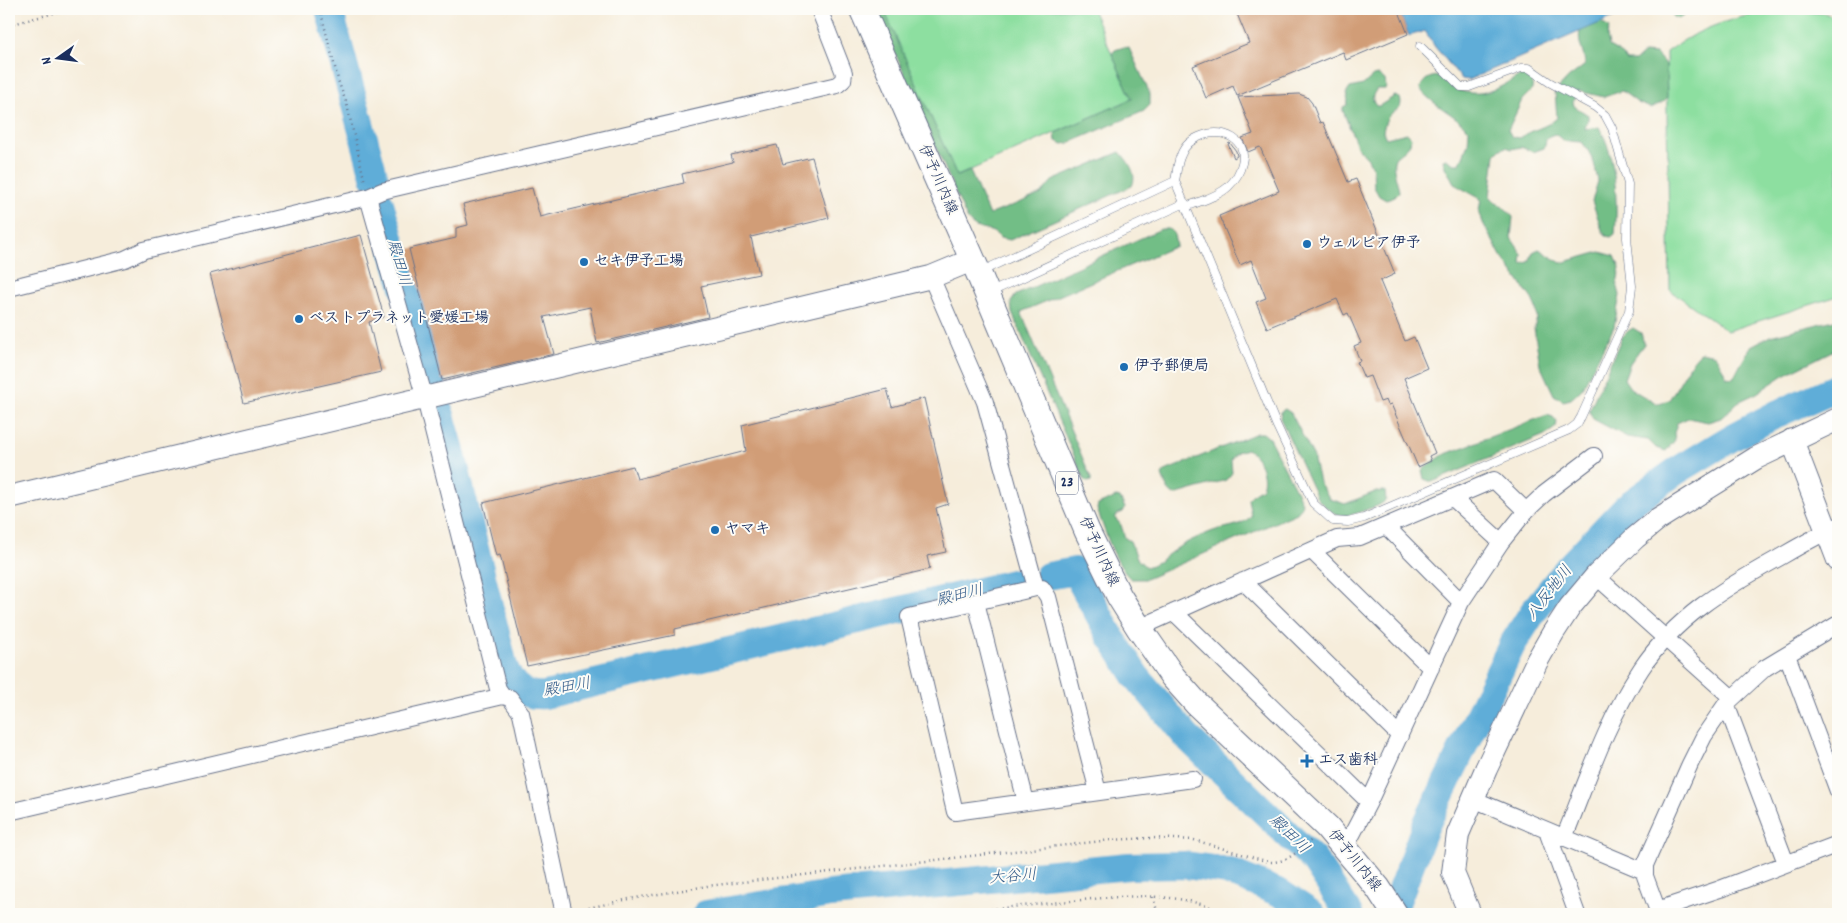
<svg xmlns="http://www.w3.org/2000/svg" width="1847" height="923" font-family="Dekko,'Klee One',sans-serif">
  <rect width="100%" height="100%" fill="#fdfcf7"/>
  <filter id="ink" filterUnits="userSpaceOnUse"><feTurbulence type="fractalNoise" baseFrequency=".02" numOctaves="2"/><feDisplacementMap in="SourceGraphic" scale="10" xChannelSelector="R" yChannelSelector="G"/><feConvolveMatrix kernelMatrix="1 2 1 2 8 2 1 2 1" color-interpolation-filters="sRGB"/></filter>
  <filter id="wash" filterUnits="userSpaceOnUse"><feTurbulence type="fractalNoise" baseFrequency=".0096" numOctaves="4" result="noise"/><feDisplacementMap in="SourceGraphic" scale="20" xChannelSelector="R" yChannelSelector="G"/><feGaussianBlur stdDeviation="1.12" result="paint"/><feColorMatrix in="noise" values="0 0 0 0 0 0 0 0 0 0 0 0 0 0 0 0 0 1.4 0 .05"/><feComposite in="paint" operator="in"/></filter>
  <g filter="url(#wash)">
    <rect width="100%" height="100%" fill="#f6eddb"/>
    <path fill="#8ddfa0" stroke="#54877f" d="M890 9H1092L1132 99 957 176 884 11Z
      M1775 11 1824 13 1838 18V296L1727 331 1670 290 1666 52C1699 28 1735 16 1775 11Z"/>
    <path fill="#72be86" stroke="#467672" d="M876 9H890L885 12 957 176 970 171 989 215 1041 194 1052 181 1120 152C1128 161 1138 174 1132 186L1010 240 1000 238C990 225 979 235 967 219Z
      M1673 9H1692L1679 18 1673 17Z
      M1601 22 1609 28 1607 36 1609 46 1621 53 1626 61H1635L1644 53 1656 54 1666 65 1667 98 1663 102 1651 108 1638 103 1622 91 1604 97 1578 91 1573 101 1574 106 1588 115V121L1585 124V129L1599 127C1616 155 1618 202 1615 234L1611 237 1606 236 1602 230 1592 201 1598 181 1594 163 1589 152 1582 142 1564 141 1555 134C1542 138 1548 139 1544 148L1533 152 1521 147 1512 149 1506 147 1501 149 1495 155 1490 196 1496 203 1503 206 1513 217 1511 238 1522 254 1521 264 1529 262 1533 252 1539 249 1561 263 1600 252 1615 256 1620 268 1617 284 1620 295 1614 327 1582 389 1571 399 1563 401 1554 395 1540 365 1534 328 1537 318 1536 308 1532 299 1501 256 1483 223 1479 211 1481 199 1454 184C1451 175 1444 169 1443 160L1446 159 1454 164H1460L1468 144 1469 130C1454 113 1433 106 1420 89 1424 79 1428 77 1439 76 1459 96 1479 98 1504 85 1513 80 1518 75 1529 74L1533 78 1532 90 1522 100 1508 130 1512 137 1520 138C1532 129 1546 128 1557 118L1555 92 1568 78 1585 65C1585 53 1577 44 1580 31Z
      M1124 47 1129 48 1150 94V105L1144 111 1069 143 1063 144 1056 141 1055 133 1132 99 1112 54 1115 50Z
      M1379 75 1385 80 1386 87 1385 89H1377C1372 95 1371 99 1376 106H1379L1395 96 1400 98C1404 110 1394 109 1388 117 1385 121 1384 127 1383 132L1386 138 1407 133 1411 137 1410 144C1406 149 1402 152 1397 156 1389 163 1398 181 1399 192L1393 198 1386 200 1379 196 1374 187 1373 169 1368 159 1358 148 1343 111V107L1347 105 1348 100 1346 94 1350 88 1363 85 1373 76Z
      M1161 229H1169L1174 234 1176 246 1021 312 1091 478V481L1088 482 1085 481 1012 313 1011 302 1016 295Z
      M1838 319V348L1784 375 1757 393 1738 402 1721 418 1708 422 1688 418 1677 423 1674 433 1675 440 1666 451 1656 448 1648 440 1627 437 1593 419 1589 411 1622 337 1628 331 1633 328 1641 333 1644 344 1630 363 1624 379 1630 388 1656 404 1669 400 1692 362 1701 352 1715 355 1723 369 1726 377 1733 378 1751 346 1770 336Z
      M1285 409 1291 413 1313 456 1319 482 1330 499 1345 504 1375 492 1385 491 1386 500C1381 505 1375 507 1368 509 1344 519 1334 518 1317 498L1280 418 1281 411Z
      M1547 415 1553 417 1557 422 1556 427 1547 434 1432 482 1424 479 1422 470 1443 455Z
      M1257 433H1263L1269 438 1302 502 1301 508 1297 513 1146 579H1131C1116 567 1104 528 1097 509L1098 505 1116 497 1120 498 1125 508 1123 512 1118 514 1115 518 1121 525 1125 538 1130 541 1138 560 1146 567C1158 564 1164 557 1173 551 1184 543 1196 538 1208 533 1223 526 1241 528 1251 516L1248 499 1254 493 1262 488C1267 474 1259 457 1247 449L1237 452 1231 459 1232 473 1226 480 1174 495C1167 491 1165 483 1162 475L1165 471Z"/>
    <path fill="#5eadd8" stroke="#3c6e9b" d="M1398 9H1632L1468 80 1462 79 1435 47 1425 31 1409 36Z
      M1310 850 1317 858 1353 914H1344C1339 902 1328 898 1319 888L1326 886 1314 866 1304 855Z"/>
    <g fill="none" stroke-linecap="round" stroke-linejoin="round">
      <path stroke="#5eadd8" stroke-width="28" d="M329 9 375 179
        M380 203 450 447 504 666C511 686 524 697 545 695L1021 581
        M1048 576 1075 571 1111 637 1136 676 1186 736 1314 860 1349 914
        M706 914 831 894 1129 866 1185 865 1227 871 1280 893 1312 914
        M1392 914 1425 827 1512 645 1535 609 1569 567 1626 507 1675 472 1733 437 1779 413 1838 387"/>
    </g>
    <g id="blocks">
      <path fill="#d19d77" d="M1235 9H1398L1408 34 1346 60 1343 52 1237 96 1233 86 1206 98 1193 66 1249 43Z
        M1299 94 1307 97 1312 103 1320 123 1323 122 1348 182 1356 179 1395 274 1380 281 1405 341 1414 337 1427 368 1404 378 1435 453 1429 456 1431 461 1418 467 1391 404 1388 405 1386 400 1380 402 1370 376 1364 378 1357 362 1360 361 1354 346 1361 343 1348 313 1344 315 1337 299 1267 328 1256 302 1266 298 1251 260 1240 265 1219 216 1279 191 1260 147 1248 152 1242 138 1253 134 1238 97Z
        M1230 143 1236 151 1237 156 1234 158 1228 144Z
        M777 145 783 164 812 157 829 218 751 237 759 274 701 286 708 317 597 343 590 307 544 317 554 354 442 380 409 249 456 238V228L468 225 463 204 532 188 540 217 684 183 682 174 733 162 731 155Z
        M361 235 384 317 369 322 381 372 244 403 210 274Z
        M887 389 892 407 924 398 948 504 936 508 946 552 927 556 930 569 675 629V635L527 666 500 555 496 556 483 503 633 466 637 479 746 451 742 425Z"/>
    </g>
  </g>
  <g filter="url(#ink)">
    <use href="#blocks" fill-opacity="0" stroke="#68728a" stroke-width="1"/>
    <g fill="none" stroke-linecap="round" stroke-linejoin="round">
      <g stroke="#68728a" stroke-width="9">
        <path id="lane" d="M1186 207C1200 201 1217 197 1228 187 1240 176 1252 150 1233 138 1215 127 1188 136 1181 155 1177 163 1177 172 1175 181L1276 424 1313 503 1333 521 1348 522 1364 518 1569 430 1577 424 1581 417 1629 311 1632 286 1627 238 1628 184 1612 128 1605 115 1595 107 1549 82 1529 68H1521L1469 87H1461L1420 46
          M982 271 1175 181
          M991 292 1185 203"/>
      </g>
      <g stroke="#68728a" stroke-width="18">
        <path id="street" d="M368 197 425 399 498 689 503 696
          M931 277 985 402 1036 588
          M9 288 125 259 144 250 368 197 382 191 837 85 843 80 844 73 819 9
          M1453 498 1501 542
          M1386 526 1461 602
          M1312 551 1431 668
          M1596 576 1731 697
          M1243 581 1400 736
          M976 602 1026 802
          M1174 612 1369 802
          M1139 628 1337 539 1360 537 1494 480 1526 511
          M1787 655 1838 791
          M1726 704 1786 863
          M1098 792 1048 597 1042 588H1036L909 617 955 812 1193 779
          M1473 799 1644 871
          M9 812 503 696 510 698 521 713 564 914
          M1547 831 1577 914
          M1564 838C1587 781 1607 720 1641 669 1675 618 1723 589 1775 560 1796 548 1816 536 1838 526
          M1345 848 1369 802 1461 602 1501 542 1526 511 1544 494 1594 456
          M1657 910 1720 889 1838 844
          M1659 914 1645 876V865L1690 764 1704 736 1726 704 1765 668 1838 624"/>
      </g>
      <g stroke="#68728a" stroke-width="24">
        <path id="secondary" d="M1792 440 1838 560
          M9 497 931 277 972 260
          M1470 914 1453 873 1458 834 1486 769 1537 661 1553 633 1570 607 1596 576 1635 538 1658 519 1756 458 1838 419"/>
      </g>
      <g stroke="#68728a" stroke-width="27">
        <path id="primary" d="M862 9 978 272 1087 531 1119 596 1139 628 1173 677 1197 704 1327 827 1378 888 1395 914"/>
      </g>
      <path stroke="#68728a" stroke-width="2.5" stroke-dasharray="1 4" stroke-linecap="butt" d="M320 9 339 83 347 105 365 183
        M9 25 69 9
        M1153 897 1158 914
        M579 910 629 899 707 886 1111 840 1152 838 1194 840 1269 862C1288 863 1299 850 1313 839
        M951 914C987 909 1024 906 1061 902 1115 897 1175 888 1226 914"/>
      <use href="#lane" stroke="#fff" stroke-width="8"/>
      <use href="#street" stroke="#fff" stroke-width="16"/>
      <use href="#secondary" stroke="#fff" stroke-width="22"/>
      <use href="#primary" stroke="#fff" stroke-width="25"/>
    </g>
  </g>
  <g fill="#1f6fb2" stroke="#fdfcf7" stroke-width="2">
    <circle cx="1307" cy="244" r="5"/>
    <circle cx="584" cy="262" r="5"/>
    <circle cx="299" cy="319" r="5"/>
    <circle cx="1124" cy="367" r="5"/>
    <circle cx="715" cy="530" r="5"/>
    <path d="M1304.5 753.5h5v5h5v5h-5v5h-5v-5h-5v-5h5z"/>
  </g>
  <g text-anchor="middle" dominant-baseline="central" stroke-width="4" stroke-linejoin="round" paint-order="stroke">
    <rect fill="#fdfcf7" stroke="#5f6c8c" stroke-width="1" x="1056" y="471.5" width="22" height="23" rx="4"/>
    <g font-size="14" font-weight="bold" fill="#1b2f5e">
      <text x="1067" y="483">23</text>
    </g>
    <g font-size="15" fill="#1b2f5e" stroke="#fdfcf7">
      <text transform="translate(937 180) rotate(66)">伊予川内線</text>
      <text transform="translate(1098 552) rotate(65)">伊予川内線</text>
      <text transform="translate(1354 861) rotate(51)">伊予川内線</text>
    </g>
    <g font-size="15" font-weight="bold" fill="#1b2f5e" stroke="#fdfcf7" text-anchor="start">
      <text x="1317" y="244">ウェルピア伊予</text>
      <text x="594" y="262">セキ伊予工場</text>
      <text x="309" y="319">ベストプラネット愛媛工場</text>
      <text x="1134" y="367">伊予郵便局</text>
      <text x="725" y="530">ヤマキ</text>
      <text x="1318" y="761">エス歯科</text>
    </g>
    <g font-size="16" font-style="italic" fill="#325b89" stroke="#fdfcf7">
      <text transform="translate(398 263) rotate(74)">殿田川</text>
      <text transform="translate(1550 593) rotate(-52)">八反地川</text>
      <text transform="translate(960 596) rotate(-14)">殿田川</text>
      <text transform="translate(567 688) rotate(-10)">殿田川</text>
      <text transform="translate(1289 835) rotate(44)">殿田川</text>
      <text transform="translate(1013 877) rotate(-5)">大谷川</text>
    </g>
  </g>
  <rect width="1847" height="923" fill="none" stroke="#fdfcf7" stroke-width="30"/>
  <g transform="translate(58 58) rotate(256)" stroke="#fdfcf7" stroke-width="4" paint-order="stroke">
  <path d="M0-4L9 19L0 12L-9 19Z" fill="#1b2f5e"/>
  <text y="-8" font-size="14" font-weight="bold" text-anchor="middle" fill="#1b2f5e">N</text>
  </g>
</svg>
